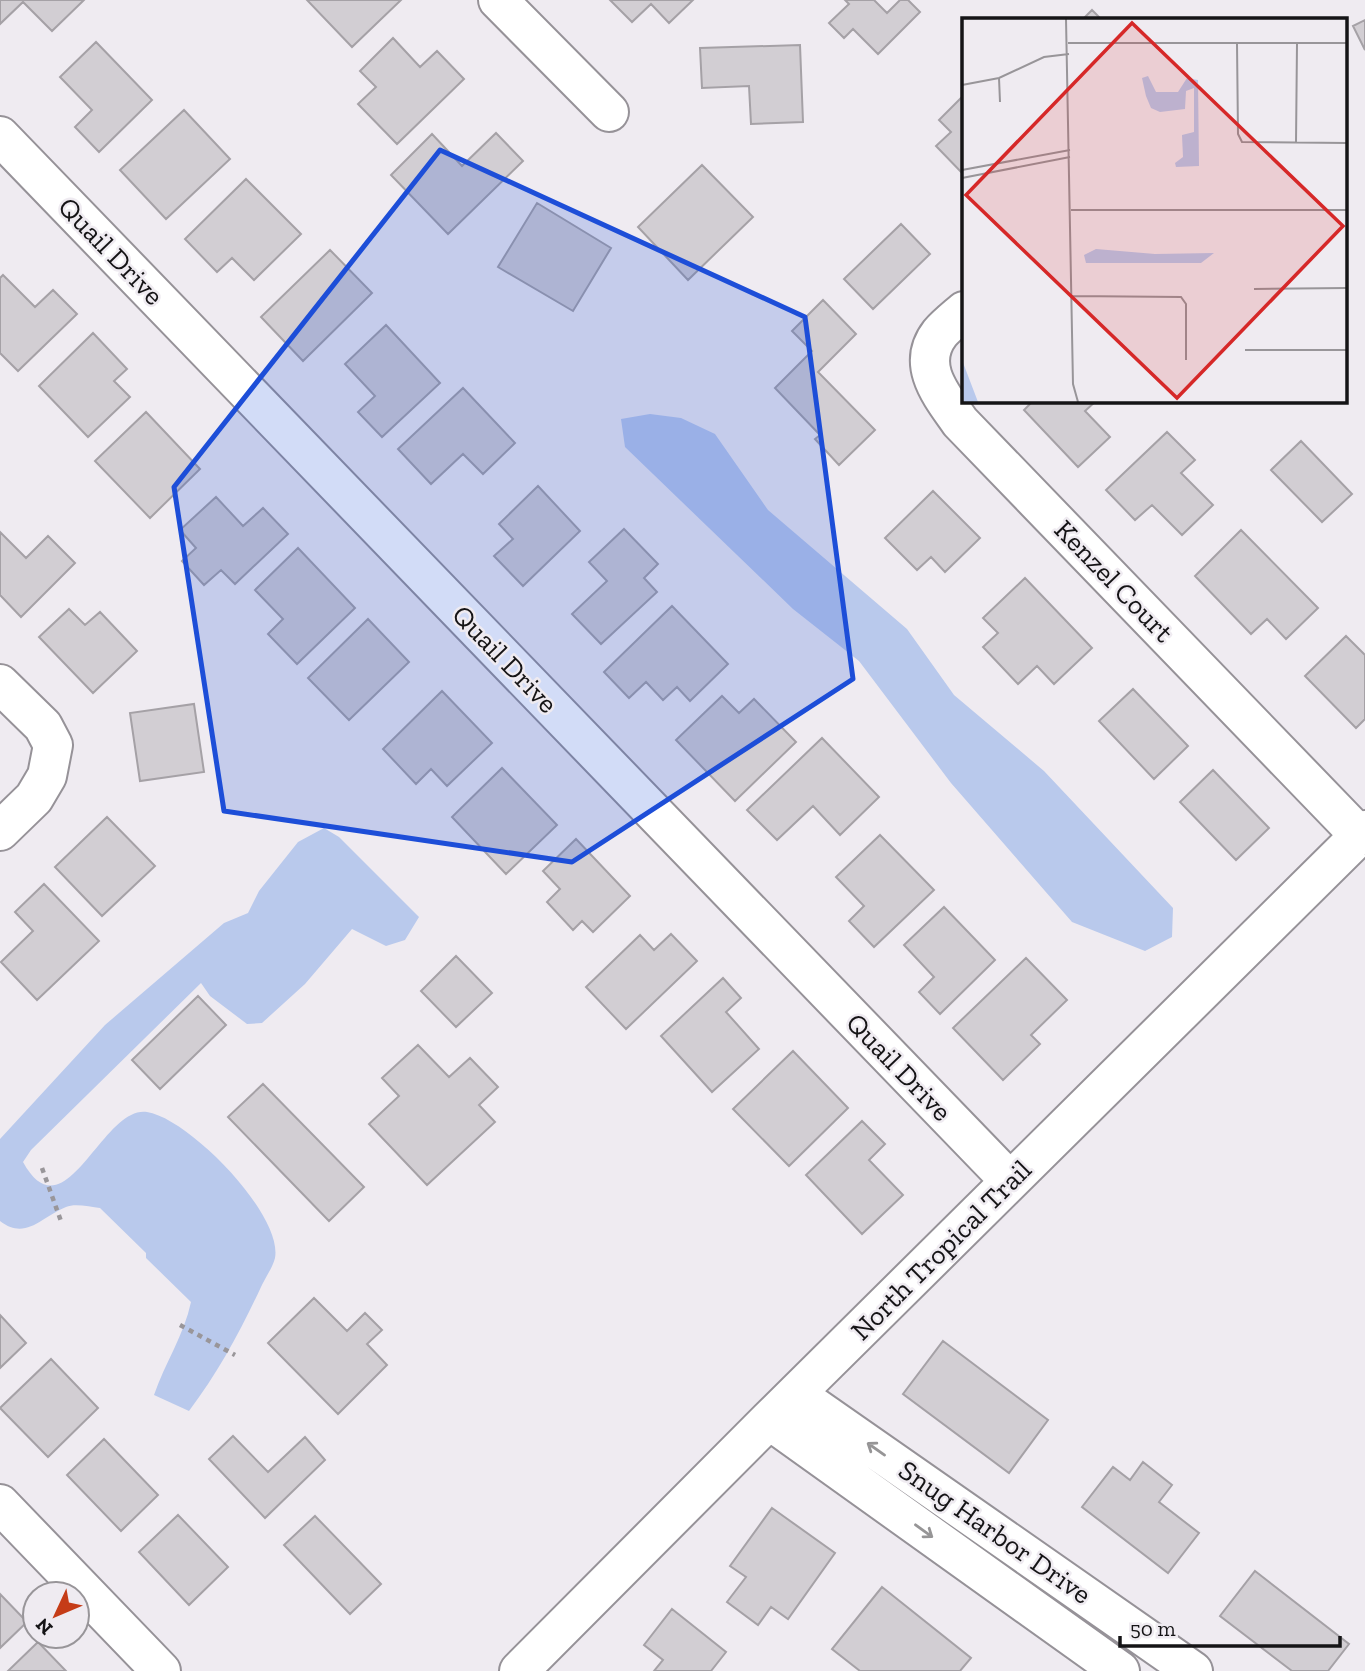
<svg xmlns="http://www.w3.org/2000/svg" width="1365" height="1671" font-family="'Zilla Slab',serif">
  <rect width="100%" height="100%" fill="#efebf1"/>
  <path fill="#b9c9ec" d="M650 414 681 418 715 434 768 510 907 629 954 695 1044 771 1173 908 1172 937 1145 951 1072 922 951 783 859 661 793 609 625 447 621 419Z
    M324 828 339 837 419 917 405 940 386 946 352 929 305 984 262 1023 247 1024 210 996 201 983 31 1150 23 1162C65 1238 102 1105 147 1112 188 1118 283 1214 275 1258 273 1267 265 1278 261 1287 241 1330 218 1373 189 1411L154 1395C165 1363 184 1335 191 1302L146 1258V1253L100 1208C90 1207 75 1203 66 1207 41 1217 26 1241 0 1221V1139L105 1025 224 923 248 913 259 891 298 842Z"/>
  <path fill="#d2ced3" stroke="#a5a1a6" stroke-width="2" d="M0 0H84L52 31 23 2 0 24Z
    M307 0H401L352 47Z
    M610 0H693L669 23 651 4 632 22Z
    M845 0H874L887 13 900 0H908L920 12 878 54 853 29 844 38 829 23 849 4Z
    M1092 10 1101 19H1083Z
    M1365 20V50L1353 26Z
    M393 38 420 67 437 51 464 79 397 144 358 104 376 87 360 71Z
    M96 42 152 100 99 152 75 127 92 110 60 77Z
    M800 45 803 122 751 124 749 86 702 88 700 48Z
    M964 95V175L936 146 951 132 939 120Z
    M184 110 230 159 166 219 120 170Z
    M496 133 523 161 448 234 391 175 432 134 462 166Z
    M702 165 753 217 688 280 638 227Z
    M246 179 301 234 254 280 232 258 217 272 185 239Z
    M537 203 611 248 573 311 498 267Z
    M901 224 930 254 873 309 844 279Z
    M330 250 372 293 303 361 261 317Z
    M3 275 35 307 53 290 77 314 18 371 0 353V278Z
    M823 300 856 334 818 372 875 430 839 465 815 439 820 435 775 388 812 351 792 331Z
    M386 325 440 383 382 437 358 412 375 396 345 364Z
    M93 333 127 369 114 381 130 397 88 437 39 386Z
    M463 388 515 443 483 474 463 454 431 484 398 449Z
    M1033 401H1096L1085 411 1110 437 1078 467 1024 410Z
    M146 412 200 469 150 518 95 461Z
    M1167 432 1195 460 1181 473 1213 505 1182 535 1152 505 1135 520 1106 490Z
    M1301 441 1352 494 1322 522 1271 470Z
    M538 486 580 531 523 586 494 556 513 539 499 524Z
    M933 491 980 538 945 572 931 557 917 570 885 538Z
    M216 497 243 526 263 508 288 534 235 584 221 570 204 585 182 561 196 548 180 530Z
    M624 529 658 564 644 578 657 592 601 644 572 614 607 581 589 562Z
    M1241 530 1318 608 1286 639 1267 619 1251 634 1195 576Z
    M0 532 26 558 48 536 75 563 21 617 0 595Z
    M298 548 355 608 297 664 268 634 283 619 255 590Z
    M1025 578 1092 648 1054 684 1037 666 1018 684 983 647 998 633 983 618Z
    M672 606 728 664 690 701 677 687 663 700 646 682 629 698 604 672Z
    M69 609 85 625 100 612 137 651 93 693 39 637Z
    M368 619 409 662 349 720 308 678Z
    M1346 636 1365 655V719L1356 728 1305 676Z
    M1133 689 1188 746 1154 779 1099 721Z
    M442 691 492 743 447 786 431 769 416 784 383 749Z
    M722 696 739 713 754 699 796 742 735 801 676 740Z
    M194 704 204 772 140 781 130 713Z
    M822 738 879 797 840 835 813 806 777 840 747 810Z
    M502 768 557 825 506 874 452 817Z
    M1213 770 1269 828 1236 860 1180 802Z
    M107 817 155 866 102 916 55 867Z
    M880 835 934 890 874 947 849 921 864 906 836 877Z
    M576 839 630 896 593 932 582 921 573 930 547 902 560 889 543 871Z
    M44 884 99 941 37 1000 1 962 33 931 15 912Z
    M944 907 995 960 940 1014 919 992 934 977 904 945Z
    M671 934 697 961 626 1029 586 987 640 935 654 950Z
    M456 956 492 993 456 1027 421 991Z
    M1026 958 1067 1000 1031 1035 1040 1044 1003 1080 953 1028Z
    M723 978 741 998 726 1012 759 1049 712 1092 661 1036Z
    M198 996 226 1025 160 1089 132 1060Z
    M418 1045 449 1077 470 1058 498 1087 479 1105 495 1122 427 1185 369 1124 399 1096 382 1078Z
    M793 1051 848 1108 789 1166 733 1109Z
    M263 1084 364 1187 329 1221 228 1117Z
    M862 1121 885 1144 869 1160 903 1195 862 1234 806 1175Z
    M314 1298 347 1331 365 1313 382 1330 367 1344 387 1365 338 1414 268 1343Z
    M0 1315 26 1343 0 1368Z
    M943 1341 1048 1420 1009 1473 903 1394Z
    M51 1359 98 1408 48 1457 0 1408Z
    M233 1436 268 1472 305 1437 325 1460 265 1518 209 1459Z
    M104 1439 158 1495 121 1531 67 1475Z
    M1143 1462 1172 1485 1159 1502 1199 1533 1168 1573 1082 1507 1113 1467 1130 1480Z
    M772 1508 835 1553 788 1619 771 1607 758 1625 727 1602 746 1577 730 1566Z
    M178 1515 228 1567 189 1605 139 1552Z
    M315 1516 381 1584 350 1614 284 1545Z
    M1255 1571 1349 1644 1328 1671H1292L1220 1616Z
    M882 1587 971 1658 960 1671H860L832 1649Z
    M0 1594 27 1622 0 1648Z
    M672 1609 726 1652 711 1671H654L663 1660 644 1645Z
    M38 1642 66 1671H8Z"/>
  <g fill="none" stroke-linecap="round" stroke-linejoin="round">
    <g stroke="#969298" stroke-width="42">
      <path id="minor" d="M498 0 609 112
        M0 136 1010 1181
        M964 311C956 318 947 325 940 333 915 365 942 396 960 422L1360 836
        M0 684 43 726 53 745 47 776 34 798 0 831
        M796 1394 1193 1671
        M769 1420 1120 1671
        M0 1504 161 1671
        M519 1671 769 1420 1365 830"/>
    </g>
    <path stroke="#99969a" stroke-width="4.5" stroke-dasharray="5 5" stroke-linecap="butt" d="M42 1168 62 1224
      M180 1325 235 1355"/>
    <use href="#minor" stroke="#fff" stroke-width="38"/>
  </g>
  <defs><path id="oneway-shaft" d="M-6 0H5M1.5-3L5.5 0L1.5 3" fill="none" stroke-width="1.6" stroke-linecap="round" stroke-linejoin="round" transform="scale(1.75)"/></defs>
  <g stroke="#969596">
    <use href="#oneway-shaft" transform="translate(876 1449) rotate(-145)"/>
    <use href="#oneway-shaft" transform="translate(924 1531) rotate(36)"/>
  </g>
  <path fill="#1d4ed8" fill-opacity="0.2" stroke="#1d4ed8" stroke-width="5" stroke-linejoin="round" d="M440 150 805 317 853 679 572 862 224 811 174 487Z"/>
  <g text-anchor="middle" dominant-baseline="central" stroke-width="5" stroke-linejoin="round" paint-order="stroke">
    <g font-size="28" fill="#151416" stroke="#efebf1">
      <text transform="translate(111 251) rotate(46)">Quail Drive</text>
      <text transform="translate(1114 581) rotate(46)">Kenzel Court</text>
      <text transform="translate(505 659) rotate(46)">Quail Drive</text>
      <text transform="translate(899 1067) rotate(46)">Quail Drive</text>
      <text transform="translate(941 1250) rotate(-45)">North Tropical Trail</text>
      <text transform="translate(995 1532) rotate(35)">Snug Harbor Drive</text>
    </g>
  </g>
  <g transform="translate(962 18)">
    <rect width="385" height="385" fill="#efebf1"/>
    <path d="M186 58 194 74H216L225 60 236 62 237 148 214 149 213 145 221 139 220 117 232 114V70L224 73 223 91 198 94 189 90 184 78 180 60ZM134 231 193 236 252 235 239 245H124L122 237ZM0 342 16 384H0Z" fill="#b9c9ec"/>
    <path fill="none" stroke="#989599" stroke-width="2" d="M104 1 111 366 116 384M106 25H385M275 26 276 116 280 124 385 125M37 60 38 84M0 67 37 60 82 39 107 36M334 124 335 26M0 152 108 132M0 160 108 139M109 192H385M292 271 385 270M110 278 219 279 224 286V342M283 332H385"/>
    <path fill="#d62828" fill-opacity="0.15" stroke="#d62828" stroke-width="3.5" d="M170 5 381 208 215 380 4 177Z"/>
    <rect width="385" height="385" fill="none" stroke="#151416" stroke-width="3.5"/>
  </g>
  <g transform="translate(56 1615) rotate(226)"><circle r="33" fill="#efebf1" stroke="#989599" stroke-width="2"/>
  <path d="M0-5L12 26L0 18L-12 26Z" fill="#c53c17"/>
  <text y="-10" font-size="19" font-weight="bold" text-anchor="middle" fill="#151416">N</text>
  </g>
  <path d="M1120 1636v10h220v-10" fill="none" stroke="#151416" stroke-width="3.5"/>
  <text x="1130" y="1636" font-size="21" fill="#151416" stroke="#efebf1" stroke-width="5" paint-order="stroke">50 m</text>
</svg>
